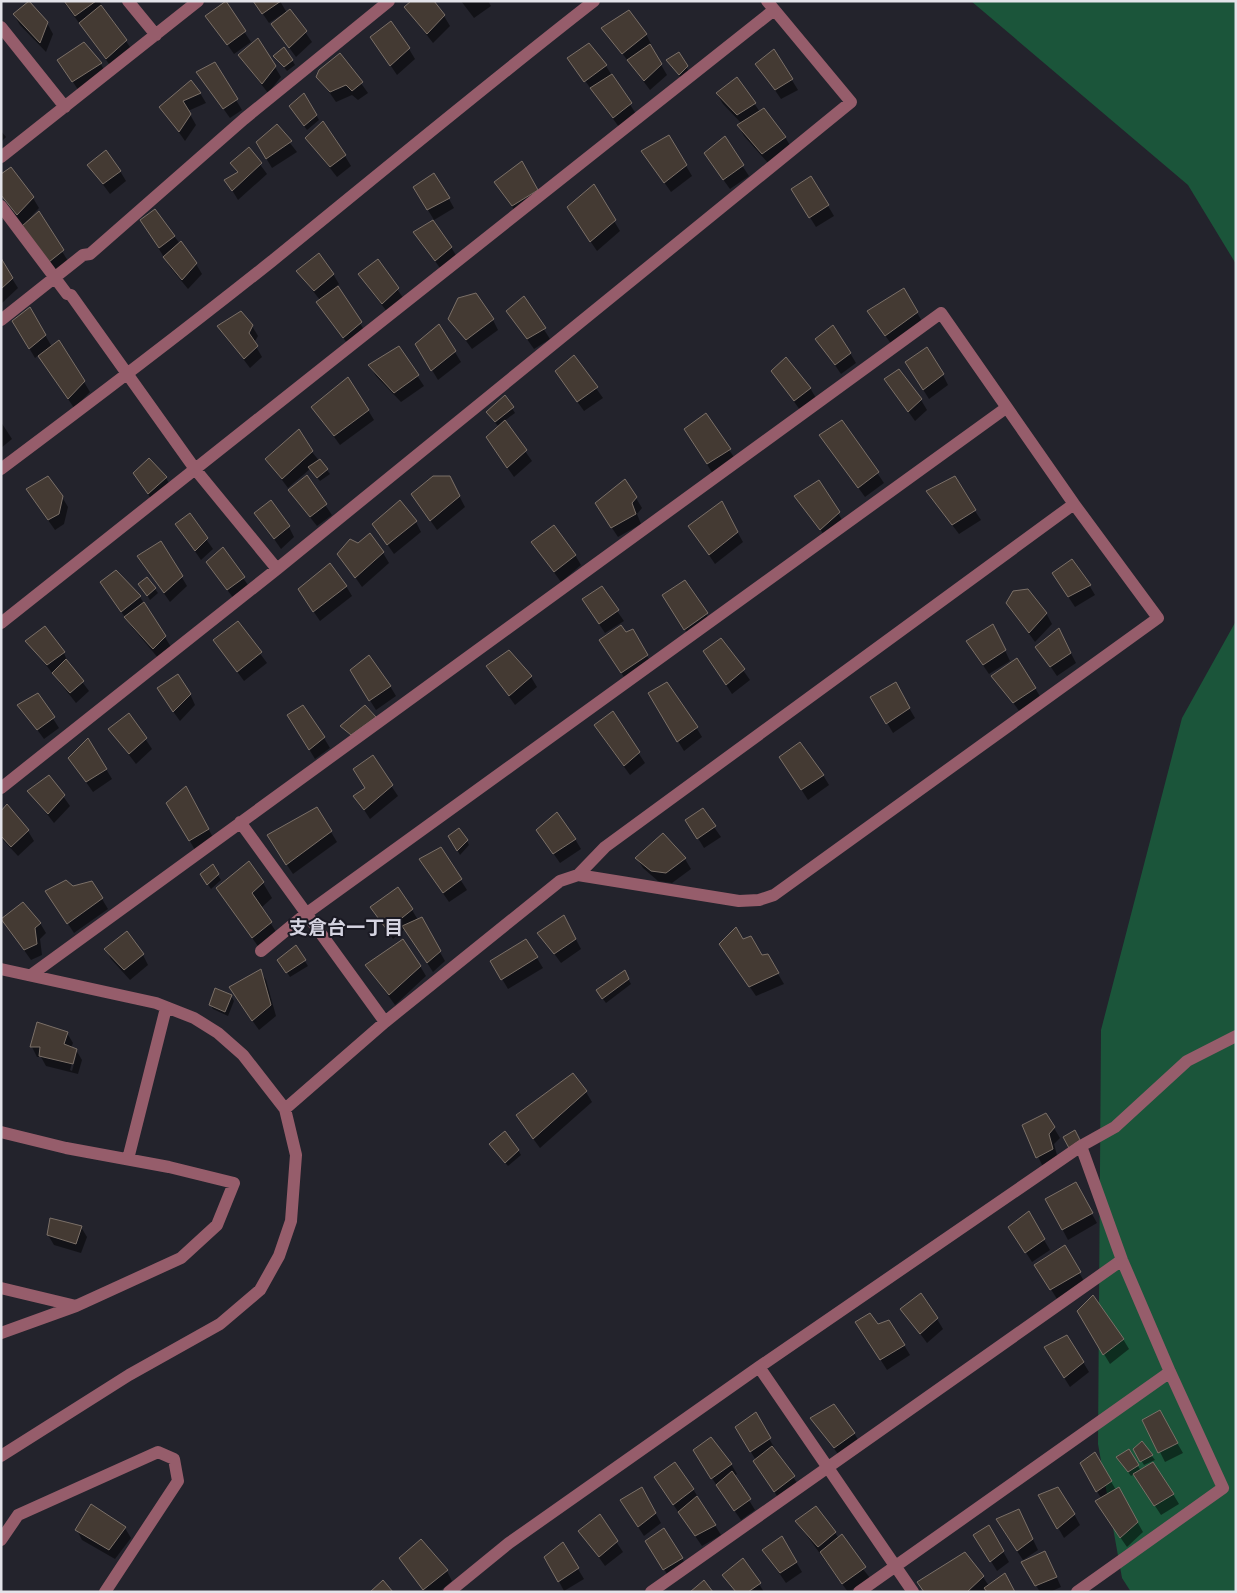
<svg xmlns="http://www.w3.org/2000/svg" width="1237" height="1593" font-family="Mulish,'Noto Sans JP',sans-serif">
  <rect width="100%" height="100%" fill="#23232c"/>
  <path fill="#1b553a" d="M971 1H1236V264L1188 185Z
    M1236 621V1592H1131L1122 1578 1098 1444 1101 1030 1182 718Z"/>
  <path fill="#0007" fill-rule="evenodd" d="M63 1H99L132 50 112 68Z
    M254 1H280L287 13 290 10 312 42 296 57 279 34 281 15 269 23Z
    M461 1H488L491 6 474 18Z
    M225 3 251 42 234 54 207 16Z
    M406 8 444 16 450 26 433 43Z
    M14 15 47 23 53 34 46 52 20 25Z
    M603 28 646 34 651 44 650 46 667 75 650 90Z
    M589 45 606 66 636 114 619 127 569 59Z
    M378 47 409 49 415 59 397 75Z
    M774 51 798 90 781 99 757 64Z
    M679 53 689 72 682 79 668 61Z
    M340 54 368 93 358 100 352 95 336 102 318 76Z
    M239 55 275 67 281 77 268 93Z
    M275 56 292 60 295 65 287 71Z
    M58 60 101 64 106 74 79 91Z
    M214 63 242 110 230 118 197 72Z
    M737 78 760 112 785 137 791 147 768 163 744 136 739 126 742 124 723 104 717 94Z
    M200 93 206 103 188 111 196 125 185 141 161 107Z
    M304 94 319 120 307 130 290 107Z
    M276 125 297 152 272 168 257 143Z
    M1 131 6 137 1 142Z
    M669 137 692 176 671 192 649 161Z
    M724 138 749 176 730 189 712 164Z
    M307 139 345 156 351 166 337 177Z
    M249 149 267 174 238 200 226 180 238 174 232 163Z
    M522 163 543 200 518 216 496 182Z
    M89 166 120 171 126 181 110 194Z
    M811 177 834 216 816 227 799 200Z
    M593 186 620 231 597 251 574 217Z
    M1 195 33 198 39 208 26 222 27 223 38 213 68 261 56 271Z
    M420 197 449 199 454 208 434 220Z
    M141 220 174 236 196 264 202 274 188 289 170 267Z
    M415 232 451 247 457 257 442 271Z
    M1 261 18 288 1 304Z
    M377 261 404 299 388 313 359 275Z
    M298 272 333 274 339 284 337 286 366 333 350 347 324 312 320 300Z
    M904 290 923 323 892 345 868 312Z
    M524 298 550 339 534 349 507 311Z
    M30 309 52 347 84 382 90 392 74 408 39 355 35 358 13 321Z
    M450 319 493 320 498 330 472 349Z
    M252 326 258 336 254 343 262 357 250 368 219 327Z
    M439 326 461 362 438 380 417 345Z
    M817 339 850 353 856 363 841 374Z
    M399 348 424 386 401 402 376 376 370 366Z
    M574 357 603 398 584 411 556 372Z
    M772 371 810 388 816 398 800 410Z
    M912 372 943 375 948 385 929 399Z
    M892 389 921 400 927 410 915 421Z
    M505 397 515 413 504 421 532 461 514 477 493 447 499 427 490 417Z
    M313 408 368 410 374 420 340 445Z
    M705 415 736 460 713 474 691 439Z
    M842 421 884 483 865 497 821 436Z
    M1 422 12 439 1 448Z
    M312 452 330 474 320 481 310 469 288 488 267 460Z
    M149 460 166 478 172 488 154 503 134 473Z
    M306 477 332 515 317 526 289 491Z
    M455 488 465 507 437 530 419 504Z
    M927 492 975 511 981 520 959 534Z
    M796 496 838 513 844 523 827 539Z
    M62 497 68 507 64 524 55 530 33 499Z
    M636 498 642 508 637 514 641 524 618 537 602 513Z
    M721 503 743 542 715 564 696 536Z
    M256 513 289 527 294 537 281 549Z
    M189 515 213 549 201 560 177 525Z
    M416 522 421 532 394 554 373 524Z
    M532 542 575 555 581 565 561 582Z
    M223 549 250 588 234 599 214 572Z
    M383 553 389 563 362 587 339 554Z
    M138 557 181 576 187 586 170 602Z
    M116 572 140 597 171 647 159 659 132 627 101 583Z
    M684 581 713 624 691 639 670 606Z
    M1059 583 1089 585 1095 595 1075 607Z
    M346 586 352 596 320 621 305 599Z
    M601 588 624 621 605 633 583 600Z
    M143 589H155L158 593 150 600Z
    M1014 613H1046L1052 624 1035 642Z
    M237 622 267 663 244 681 214 640Z
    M632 630 653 666 628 683 606 650Z
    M998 636 1010 661 989 674 967 642Z
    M721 639 750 680 732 694 705 652Z
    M1064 640 1076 663 1057 676 1037 647Z
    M27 641 64 653 68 663 89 691 76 703Z
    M487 666 531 677 537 687 515 705Z
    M993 676 1035 688 1041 698 1020 712Z
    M357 680 390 686 396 696 376 710Z
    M895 684 915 718 893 733 872 697Z
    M190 694 195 705 180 721 164 699Z
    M649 694 696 727 702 737 684 751Z
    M38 695 59 728 44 739 19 705Z
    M612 713 645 763 630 775 601 735Z
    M129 714 152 749 136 764 109 729Z
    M295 726 324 738 330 748 315 759Z
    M372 757 398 796 370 819 355 796 367 788Z
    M787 767 823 775 829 785 808 800Z
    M76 768 106 769 112 779 93 792Z
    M49 776 70 806 54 823 29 791Z
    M191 798 214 839 195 850 168 803Z
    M317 809 337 842 293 874 274 846Z
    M702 810 721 837 704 848 693 830Z
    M1 813 28 831 34 841 18 856 1 838Z
    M537 830 575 839 581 849 560 863Z
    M663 835 685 859 691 869 672 883 658 881 643 868 637 858Z
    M450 836 467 841 469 845 460 855Z
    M440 848 467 890 449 902 426 869Z
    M212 866 221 880 211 889 201 874Z
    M263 883 272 898 261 908 280 938 262 952 217 888Z
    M72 888 102 899 108 909 74 933 53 901Z
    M371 907 412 910 418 920 421 919 445 961 433 972 405 929 393 939Z
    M2 919 40 923 46 933 40 939 42 955 31 960Z
    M569 926 581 949 561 963 539 933Z
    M526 940 543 968 508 989 492 962Z
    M743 941 761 956 767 955 784 984 756 996 727 954Z
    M295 946 308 966 290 977 279 960Z
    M106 949 143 955 148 965 130 980 111 959Z
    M367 966H420L426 976 395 1005Z
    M260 971 266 980 276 1016 259 1030 236 998Z
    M624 972 631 984 606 1003 600 995Z
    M231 996 234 1001 228 1016 213 1009 210 1004Z
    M38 1023 67 1033 73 1043 71 1048 76 1050 82 1060 78 1074 46 1066 41 1057H37L32 1047ZM74 1056H76L72 1071 70 1070Z
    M586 1092 592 1102 540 1148 523 1125Z
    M1023 1125 1054 1128 1060 1138 1054 1144 1058 1159 1043 1167Z
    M493 1148 518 1150 521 1155 508 1166Z
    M1075 1184 1097 1223 1068 1240 1047 1200Z
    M1028 1213 1050 1250 1032 1262 1016 1237Z
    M81 1227 87 1237 81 1253 54 1245 48 1235Z
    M1065 1247 1085 1283 1057 1299 1042 1275Z
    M902 1309 937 1319 943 1329 927 1343Z
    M1078 1311 1123 1339 1129 1349 1110 1364Z
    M878 1325 904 1345 910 1355 887 1370 863 1332Z
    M1051 1357 1083 1362 1089 1372 1070 1387Z
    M1159 1412 1183 1453 1165 1462 1160 1452Z
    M755 1414 775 1449 774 1450 800 1487 780 1501 742 1437Z
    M811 1418 854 1433 860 1443 841 1458Z
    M1142 1443 1155 1460 1144 1465 1134 1449Z
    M1129 1451 1141 1471 1173 1494 1179 1504 1161 1515 1134 1474 1131 1476 1121 1462Z
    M1095 1454 1116 1490 1118 1488 1143 1532 1127 1547 1102 1511 1101 1498 1081 1464Z
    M700 1461 731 1464 737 1474 734 1476 755 1510 741 1520Z
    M661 1487 693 1489 721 1535 702 1546Z
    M642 1489 661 1523 644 1536 621 1501Z
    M1040 1496 1074 1514 1080 1525 1064 1538Z
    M599 1516 623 1552 605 1566 580 1531Z
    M1024 1521 1038 1550 1023 1560 1003 1530Z
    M797 1522 835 1533 870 1578 848 1592Z
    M989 1527 1009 1562 997 1571 981 1545Z
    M125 1528 131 1538 115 1559 82 1540 77 1530Z
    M782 1538 802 1572 786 1583 763 1550Z
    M647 1541 682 1558 687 1568 670 1579Z
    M563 1544 584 1579 564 1591 546 1557Z
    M400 1558 447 1571 452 1581 439 1592H424Z
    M1050 1562 1061 1587 1050 1592H1040L1023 1563Z
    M724 1575 759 1584 764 1592H735Z
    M983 1577 989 1586 1014 1592H924Z"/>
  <path fill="#443a33" stroke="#7b7068" d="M29 1 48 22 40 43 13 14Z
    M64 1H96L75 16Z
    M226 1 246 31 227 45 205 16Z
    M253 1H281L262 14Z
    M411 1H434L445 15 427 34 404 7Z
    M101 5 127 40 106 59 79 23Z
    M290 9 307 31 289 48 271 24Z
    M629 10 647 34 622 54 601 28Z
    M391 21 410 48 390 66 370 37Z
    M258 38 276 66 262 84 238 55Z
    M84 42 102 63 72 82 57 60Z
    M589 43 607 65 584 82 567 58Z
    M650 44 662 64 644 81 627 60Z
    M284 47 293 60 284 67 273 56Z
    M774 49 793 79 775 90 755 64Z
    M679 52 688 66 679 75 666 60Z
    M340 53 363 82 352 91 346 85 330 92 316 77 319 70Z
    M215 62 238 99 223 109 196 72Z
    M612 74 632 103 613 118 590 88Z
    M737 77 756 103 737 115 716 93Z
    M191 80 201 93 183 101 191 114 179 132 159 107Z
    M304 93 317 115 304 126 289 106Z
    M764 108 786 137 762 154 737 125Z
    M323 121 346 155 330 167 305 138Z
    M277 124 292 141 266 159 256 142Z
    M669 135 687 165 664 183 641 151Z
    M725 136 744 165 723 180 704 153Z
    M249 147 262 163 232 191 224 180 238 172 230 163Z
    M106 150 121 171 103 184 87 165Z
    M522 161 538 190 512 206 494 182Z
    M11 167 34 197 17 215 1 195V174Z
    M434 173 450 198 427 210 413 187Z
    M811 176 829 205 809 218 791 189Z
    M594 184 616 220 590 242 567 207Z
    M155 209 175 236 159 248 140 220Z
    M39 211 64 250 49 262 22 226Z
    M433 220 452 247 435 261 413 232Z
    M181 241 197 263 182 280 163 257Z
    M319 253 334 274 314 291 296 271Z
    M1 258 13 278 1 289Z
    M378 259 399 288 382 304 358 274Z
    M338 286 362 322 343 338 316 302Z
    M904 288 918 312 885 336 867 311Z
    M476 293 494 319 466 340 448 319 458 298Z
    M524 296 546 328 527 339 506 311Z
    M30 307 46 335 29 349 12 321Z
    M241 311 253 325 249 333 258 346 244 359 217 326Z
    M439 324 456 351 431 371 415 344Z
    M833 325 851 353 835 365 815 339Z
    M59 340 85 381 68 399 38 356Z
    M399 346 419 375 394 393 368 365Z
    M927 347 944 374 923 390 905 362Z
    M574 355 598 387 577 402 555 371Z
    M786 357 811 388 794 401 771 371Z
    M899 369 922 399 908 412 884 379Z
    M348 377 369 410 334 436 311 407Z
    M505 395 514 407 495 422 486 412Z
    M706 413 731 449 707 464 684 429Z
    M505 420 527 450 507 468 486 437Z
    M842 420 879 472 858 488 819 435Z
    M299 429 313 451 282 479 265 459Z
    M149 458 167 477 148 494 133 473Z
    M320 459 328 469 317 478 308 467Z
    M307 475 327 504 310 517 288 490Z
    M48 476 63 496 59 514 48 520 26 489Z
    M433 476H450L460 496 430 521 411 494Z
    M955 476 976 510 952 525 926 491Z
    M625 479 637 497 632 503 636 514 611 528 595 503Z
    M819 480 840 512 820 530 794 496Z
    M271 500 290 526 274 539 254 513Z
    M400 500 417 521 387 545 372 524Z
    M722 501 738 532 709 555 688 526Z
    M190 513 208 538 195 551 175 524Z
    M554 525 576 555 554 572 531 542Z
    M370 533 384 552 355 578 337 554 350 539 358 543Z
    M161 541 183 576 164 593 137 556Z
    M223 547 245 577 227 590 206 562Z
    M1072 559 1091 585 1068 597 1052 573Z
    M330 563 347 586 313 612 298 589Z
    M116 570 141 596 121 612 100 582Z
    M147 577 156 588 147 596 138 584Z
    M685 580 708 613 684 630 662 595Z
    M602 586 619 610 599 624 582 599Z
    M1028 589 1047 613 1029 633 1006 603 1013 591Z
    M144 602 166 636 153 649 124 617Z
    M238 621 262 652 237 672 213 640Z
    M993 624 1006 650 983 665 966 641Z
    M621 625 626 632 633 629 648 655 621 673 599 640Z
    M45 626 65 652 47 665 25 641Z
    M1059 628 1071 653 1050 667 1035 647Z
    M721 638 745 669 726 685 703 651Z
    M509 650 532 676 509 696 486 666Z
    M369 655 391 686 369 701 350 670Z
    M1017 658 1036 688 1013 703 991 676Z
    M66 659 84 681 70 693 52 673Z
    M178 674 191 694 173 712 157 688Z
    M667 682 698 727 677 742 648 693Z
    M896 682 910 708 886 724 870 697Z
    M38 693 55 717 37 730 17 705Z
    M303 705 325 737 309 750 287 715Z
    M365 705 376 717 351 735 340 726Z
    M613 711 640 752 624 766 594 725Z
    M129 713 147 738 129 754 108 729Z
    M88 738 107 769 86 782 68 758Z
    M800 742 824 775 801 790 779 757Z
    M373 755 393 785 364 810 353 796 365 788 353 769Z
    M49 775 65 795 48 814 27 791Z
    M186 786 209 829 189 841 166 803Z
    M7 804 29 830 11 847 1 836V811Z
    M317 807 332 831 286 865 267 835Z
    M703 808 716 826 697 839 685 820Z
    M557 812 576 839 553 854 536 830Z
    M459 828 468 840 457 851 448 836Z
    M663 833 686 858 666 873 651 871 635 858Z
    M441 847 462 879 443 893 419 859Z
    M249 861 264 882 252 893 272 922 252 938 216 888Z
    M213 864 219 874 207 885 200 874Z
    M66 880 73 886 92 881 103 898 67 924 45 891Z
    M398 887 413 909 387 930 370 907Z
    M23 902 41 923 35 928 37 944 24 950 1 919Z
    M564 915 576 939 554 954 537 933Z
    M422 917 441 951 427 963 402 926Z
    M736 927 743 939 751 936 762 955 768 954 779 973 749 987 719 944Z
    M127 931 144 954 124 970 104 949Z
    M403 939 421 966 389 995 365 965Z
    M526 939 538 957 501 980 490 961Z
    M296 945 306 960 286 973 277 960Z
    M261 969 271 1005 252 1021 229 987Z
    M625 970 629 979 602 999 596 990Z
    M215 988 232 995 225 1012 209 1005Z
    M37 1022 68 1032 64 1044 77 1049 73 1064 39 1056 40 1047H30Z
    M573 1073 587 1091 533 1139 516 1115Z
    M1046 1113 1055 1127 1049 1134 1053 1149 1036 1158 1022 1125Z
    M1075 1130 1080 1140 1069 1148 1063 1137Z
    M505 1131 519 1150 505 1163 489 1144Z
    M1076 1182 1093 1213 1062 1230 1045 1199Z
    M1029 1211 1045 1239 1025 1253 1008 1227Z
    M50 1218 82 1226 76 1244 47 1235Z
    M1065 1245 1081 1272 1050 1290 1034 1265Z
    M921 1293 938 1318 920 1334 900 1309Z
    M1093 1295 1124 1339 1103 1355 1077 1311Z
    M870 1313 878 1324 889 1320 905 1345 880 1360 855 1322Z
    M1067 1335 1084 1362 1064 1378 1044 1347Z
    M834 1404 855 1433 834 1448 810 1418Z
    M1160 1410 1178 1443 1158 1453 1142 1420Z
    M756 1412 771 1438 750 1452 735 1427Z
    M711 1437 732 1464 711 1479 693 1450Z
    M1142 1441 1153 1455 1140 1462 1133 1449Z
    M772 1446 795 1476 774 1492 753 1461Z
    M1129 1449 1139 1465 1128 1472 1116 1457Z
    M1095 1452 1112 1481 1096 1492 1080 1463Z
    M675 1462 694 1489 673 1505 654 1477Z
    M1153 1462 1174 1494 1154 1506 1133 1474Z
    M732 1471 751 1499 734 1511 716 1485Z
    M642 1487 656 1513 638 1527 620 1500Z
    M1058 1487 1075 1514 1057 1529 1038 1495Z
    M1119 1487 1138 1522 1120 1538 1095 1501Z
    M697 1496 716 1525 695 1536 678 1512Z
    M91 1504 126 1527 109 1550 75 1530Z
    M816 1506 836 1532 818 1547 795 1521Z
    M1019 1509 1033 1539 1017 1551 996 1519Z
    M600 1514 618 1541 599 1557 578 1531Z
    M989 1525 1004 1551 990 1562 973 1535Z
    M664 1528 683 1558 663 1570 645 1541Z
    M842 1534 866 1567 842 1584 820 1552Z
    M782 1536 797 1562 780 1573 762 1550Z
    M421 1539 448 1570 423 1590 399 1558Z
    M563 1542 579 1568 558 1582 544 1557Z
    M1045 1551 1057 1577 1035 1586 1021 1562Z
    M965 1552 984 1576 967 1592H924L917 1582Z
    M743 1558 761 1583 748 1592H736L722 1575Z
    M1005 1573 1015 1592H987L984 1588Z
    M383 1580 393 1592H370Z
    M704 1580 713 1592H690Z"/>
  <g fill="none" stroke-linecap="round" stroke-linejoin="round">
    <path stroke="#965d6b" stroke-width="12" d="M128 1 156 35
      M1 27 65 107
      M1 157 198 1
      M1 206 67 294 71 295 195 469 277 569
      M1 320 83 255 90 254 244 119 389 1
      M1 469C92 401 183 332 272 261 379 174 485 86 594 1
      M1 623 774 10
      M1 788 277 569 851 102 767 1
      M240 822 385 1022
      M578 875 605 847 1074 504
      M261 951 307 913 1006 408
      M1 969 156 1003 194 1018 218 1033 243 1055 285 1109 296 1155 291 1221 279 1256 260 1290 220 1324 129 1375 1 1456
      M31 975 941 313 1074 504 1158 618 774 895 759 900 739 901 578 875 560 881 385 1022 285 1109
      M1 1132 66 1148 169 1167 234 1183 217 1225 181 1258 76 1306 1 1333
      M128 1159 166 1008
      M1 1288 76 1306
      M759 1367 913 1592
      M1 1540 18 1515 158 1452 174 1459 178 1481 105 1592
      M449 1592 509 1543 759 1367 1081 1146 1115 1127 1187 1061 1236 1036
      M651 1592 1122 1260
      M859 1592 1170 1372
      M1077 1592 1223 1488 1170 1372 1122 1260 1081 1146"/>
  </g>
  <g text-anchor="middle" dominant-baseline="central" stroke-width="4" stroke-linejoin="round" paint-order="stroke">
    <g font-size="19" font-weight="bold" fill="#d5d4e1" stroke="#1a1923">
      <text x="346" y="927">支倉台一丁目</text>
    </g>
  </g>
  <rect width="1237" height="1593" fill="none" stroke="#e3e3e9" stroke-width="5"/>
</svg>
